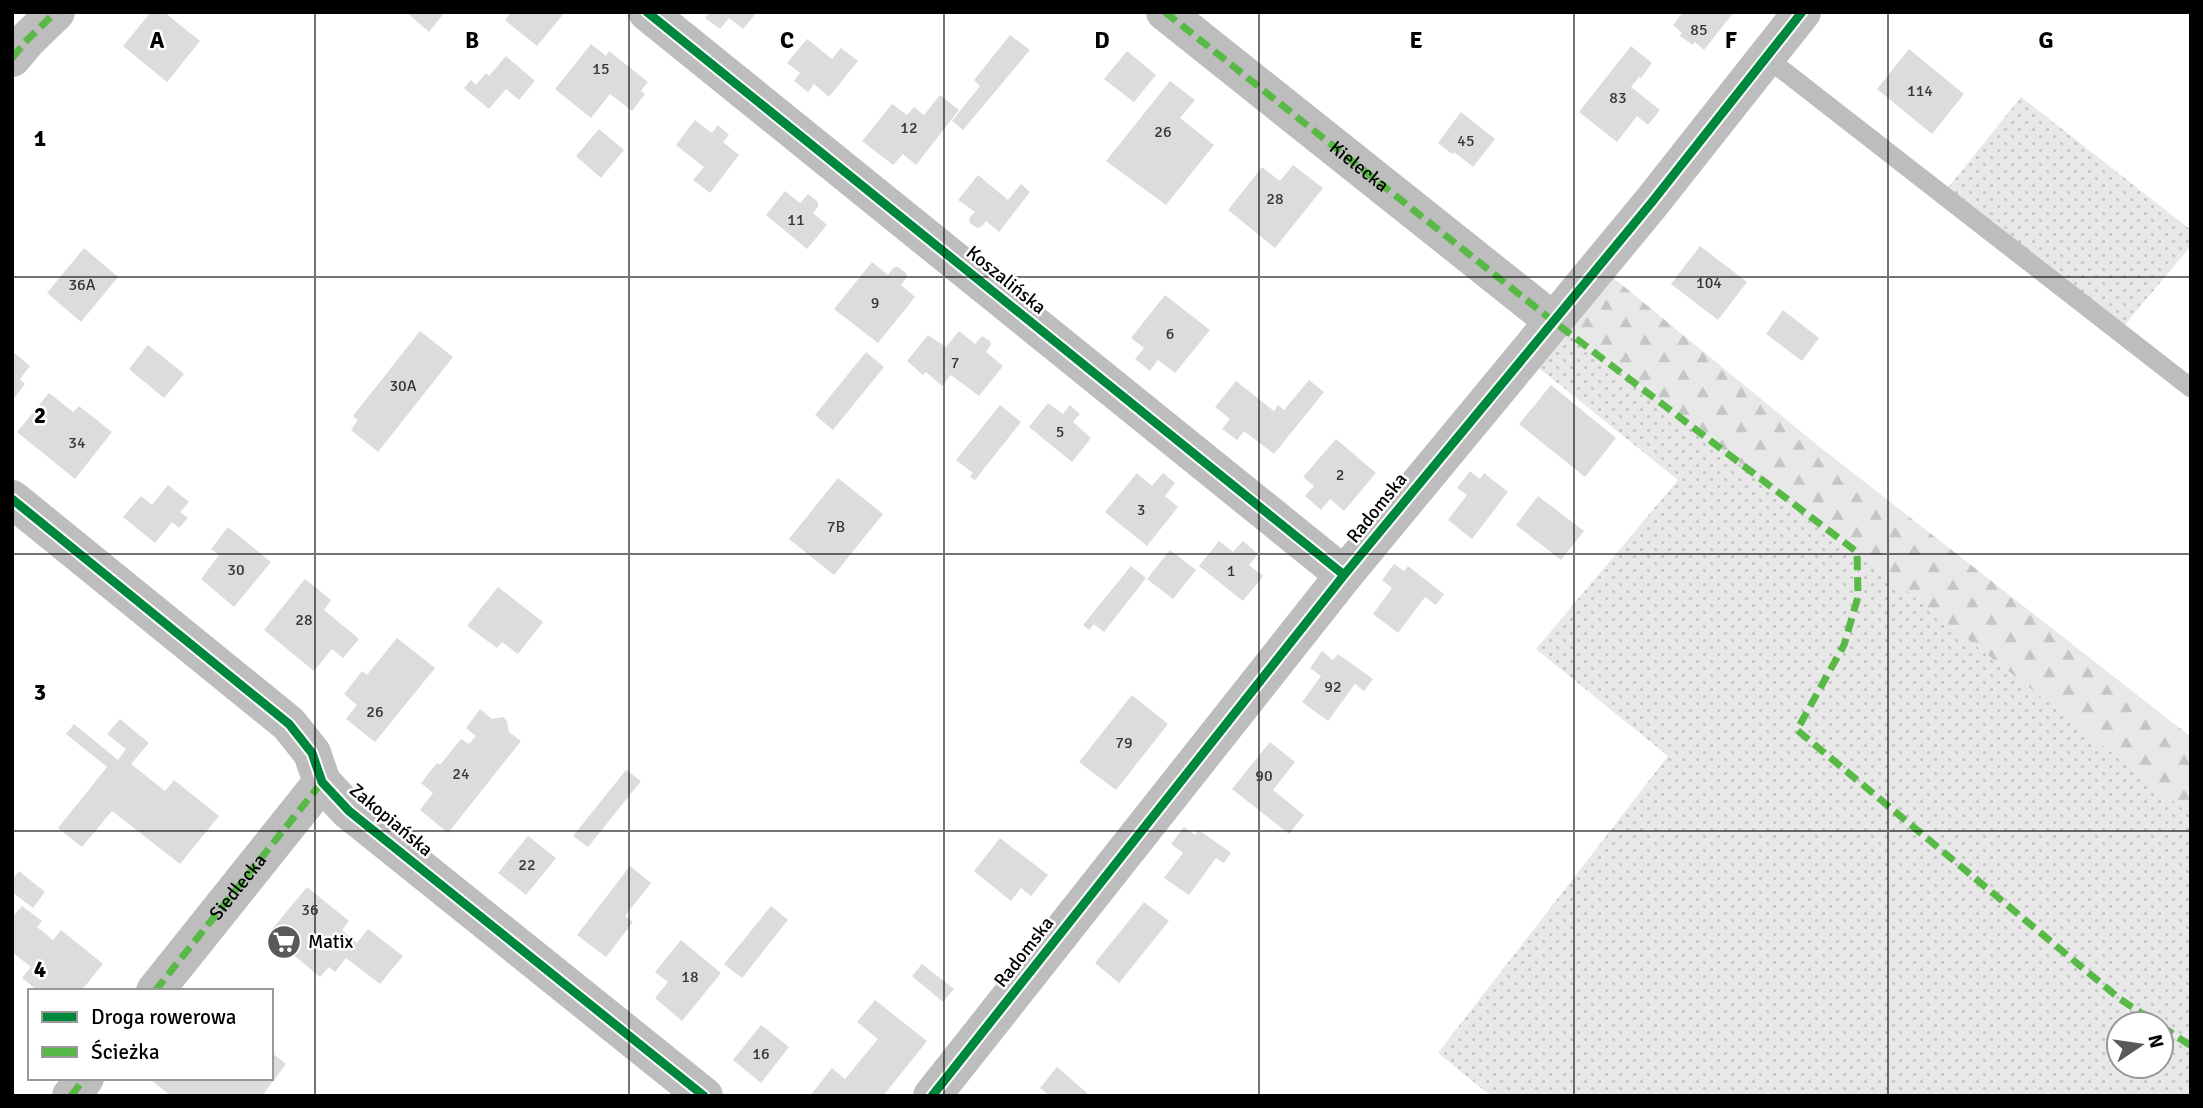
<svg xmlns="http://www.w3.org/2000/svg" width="2203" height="1108" font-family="Signika,sans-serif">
  <defs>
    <pattern id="grass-dots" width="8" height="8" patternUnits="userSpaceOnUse" patternTransform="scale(1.75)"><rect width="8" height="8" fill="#e8e8e8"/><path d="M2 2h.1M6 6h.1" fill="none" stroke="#c5c5c5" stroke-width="1.8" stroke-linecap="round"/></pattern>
    <pattern id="forest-firs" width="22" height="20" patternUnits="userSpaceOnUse" patternTransform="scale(1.75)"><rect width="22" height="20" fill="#e8e8e8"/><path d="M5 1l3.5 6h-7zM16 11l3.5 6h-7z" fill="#c5c5c5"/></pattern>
  </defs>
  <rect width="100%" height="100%" fill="#fff"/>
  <path fill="url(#grass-dots)" fill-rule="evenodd" d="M2021 97 2191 230V246L2123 327 1947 189Z
    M1553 321 1857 552 2191 815V1096H1491L1438 1053 1668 756 1536 649 1678 480 1524 356ZM2119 1024H2161V1066H2119Z"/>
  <path fill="url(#forest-firs)" d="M1599 266 1816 444 2191 737V815L1857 552 1553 321Z"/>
  <path fill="#dcdcdc" d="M151 12H164L200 41 167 82 123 46Z
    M406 12H445L429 32Z
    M511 12H565L537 46 505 20Z
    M710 12H757L743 29 729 18 720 29 705 18Z
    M1683 12H1734L1704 50 1695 42 1693 45 1680 36 1682 33 1673 25Z
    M1010 35 1030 50 963 130 952 121 980 86 974 80Z
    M807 39 832 59 841 48 858 61 829 97 814 84 808 92 794 81 800 73 787 63Z
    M591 44 606 56 609 51 648 82 641 91 645 94 632 111 610 94 591 118 555 89Z
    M1631 46 1652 63 1641 78 1639 77 1631 87 1660 110 1648 125 1637 116 1617 142 1579 112Z
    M1909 49 1964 94 1932 134 1877 89Z
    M1127 51 1156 75 1134 102 1104 79Z
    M506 56 535 81 519 100 506 89 489 109 464 88 471 80 476 85 486 73 489 76Z
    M1170 81 1195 100 1180 118 1214 145 1166 205 1106 161Z
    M940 95 959 110 916 165 903 154 893 165 862 141 892 104 907 115 914 107 924 115Z
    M1461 112 1495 139 1473 167 1454 152 1452 154 1438 143Z
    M695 120 712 133 718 125 729 135 723 142 739 155 710 193 693 180 704 167 676 145Z
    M599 129 624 150 601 178 576 156Z
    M1293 165 1323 188 1275 248 1228 210 1262 167 1280 181Z
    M978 175 1008 200 1021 184 1030 192 999 232 986 221 981 227 977 228 970 223 969 218 975 212 958 200Z
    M785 191 800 203 808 194 818 202V207L813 213 827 225 807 249 766 215Z
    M1700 246 1747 282 1718 320 1671 284Z
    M84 248 118 277 81 322 47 293Z
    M872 262 888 275 894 267H898L906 273 907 277 901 285 915 297 878 343 834 309Z
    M1165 295 1210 330 1175 373 1158 360 1150 371 1135 359 1144 348 1131 338Z
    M1783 310 1819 338 1802 361 1766 334Z
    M420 331 453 357 378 452 351 430 358 420 353 416Z
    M959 331 975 344 982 336 990 341 991 345 986 352 1003 366 979 396 951 375 942 386 926 372 923 375 907 361 928 335 946 347Z
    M148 345 184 374 164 398 129 369Z
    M12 351 30 366 20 379 25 384 12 401Z
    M866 352 884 367 833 430 815 415Z
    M1309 380 1324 392 1274 454 1244 431 1237 440 1222 429 1230 419 1215 407 1236 381 1274 411 1278 405 1284 410Z
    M1551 385 1616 438 1585 477 1519 424Z
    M49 393 73 412 79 406 112 432 75 479 17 432Z
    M1048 403 1063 414 1070 405 1080 414 1073 422 1091 438 1072 462 1029 427Z
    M1000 405 1021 422 975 480 970 477 973 473 956 460Z
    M1336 439 1376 473 1344 511 1330 499 1321 510 1305 496 1314 486 1303 477Z
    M1470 471 1480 479 1484 473 1508 492 1472 539 1448 520 1467 495 1457 488Z
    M1137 473 1152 486 1163 473 1175 483 1165 496 1178 507 1147 546 1105 512Z
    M838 478 883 514 834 575 789 539Z
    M168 485 189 502 180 512 188 518 179 528 172 522 155 543 123 517 141 496 152 505Z
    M1538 496 1584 531 1561 560 1516 525Z
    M228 527 271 562 234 607 201 579 219 555 211 549Z
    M1219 541 1233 552 1243 541 1258 554 1249 565 1263 576 1243 601 1199 566Z
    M1170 550 1196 570 1173 599 1147 579Z
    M1394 564 1404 571 1408 566 1444 594 1436 605 1425 597 1398 633 1373 614 1392 588 1382 580Z
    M1131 566 1146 578 1104 632 1094 624 1089 630 1083 625Z
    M305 579 331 600 324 610 359 639 343 658 332 649 314 671 264 630Z
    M498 587 543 622 518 654 502 642 497 648 467 626Z
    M397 638 435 668 375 742 346 719 357 705 344 694 362 671 367 675Z
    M1322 651 1333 660 1338 654 1373 679 1364 691 1355 684 1328 721 1302 702 1321 676 1310 668Z
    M1132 695 1168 724 1116 790 1079 762Z
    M480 709 492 719 503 717 507 721 509 732 521 741 448 833 420 810 433 793 421 783 437 763 440 765 461 739 469 744 476 736 466 728Z
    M120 719 149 743 131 764 165 791 174 780 219 816 180 864 112 811 82 847 58 828 107 767 66 734 74 724 118 760 126 749 107 734Z
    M1270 742 1295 762 1273 790 1304 815 1289 834 1232 789Z
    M626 770 641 781 588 847 573 836Z
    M1184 827 1195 835 1199 830 1231 853 1224 863 1216 858 1189 895 1164 878 1183 853 1171 844Z
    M528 836 556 858 526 895 498 873Z
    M1000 838 1048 875 1031 896 1021 888 1011 901 974 871Z
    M630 866 651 883 625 916 633 922 606 957 577 935Z
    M19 871 45 892 33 908 12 892V880Z
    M307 887 349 921 342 930 357 943 368 929 403 956 380 984 346 958 335 972 329 967 320 977 268 934Z
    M1144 902 1169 921 1119 983 1095 963Z
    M22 906 42 921 37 927 53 940 61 930 103 964 81 991H38L22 978 31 967 12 952V917Z
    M771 906 788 920 742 978 724 964Z
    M681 940 721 973 682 1021 655 998 668 982 655 972Z
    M922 964 954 989 943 1002 912 976Z
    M875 1000 927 1041 883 1096H810L832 1068 845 1079 878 1039 857 1022Z
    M761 1025 789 1047 761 1083 733 1060Z
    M271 1052 286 1064 262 1096H171L152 1081 154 1078H271Z
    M1057 1067 1087 1093 1085 1096H1050L1040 1088Z"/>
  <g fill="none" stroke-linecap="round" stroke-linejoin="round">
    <path stroke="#bdbdbd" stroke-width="19" d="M1767 58 2191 388"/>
    <g stroke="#bdbdbd" stroke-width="38">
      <path d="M647 12 1344 575"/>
      <path id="s1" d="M1165 12 1553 321"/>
      <path d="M12 58 28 39 56 12"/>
      <path d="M12 499 289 724 312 753 322 782 349 811 704 1096"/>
      <path id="s2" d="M155 991 322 782"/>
      <path d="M71 1096 85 1078"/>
      <path d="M932 1096 1344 575 1652 202 1802 12"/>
    </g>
    <path stroke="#58b947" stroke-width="7" stroke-dasharray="14 7" stroke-linecap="butt" d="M1165 12 1553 321 1857 552 1858 597 1844 645 1797 730 2120 999 2158 1024
      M12 58 28 39 56 12
      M155 991 322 782
      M2161 1026 2191 1046
      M71 1096 85 1078"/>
    <g stroke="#fff" stroke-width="13">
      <path id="cycleway" d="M647 12 1344 575
        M12 499 289 724 312 753 322 782 349 811 704 1096
        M932 1096 1344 575 1652 202 1802 12"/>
    </g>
    <use href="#cycleway" stroke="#00873e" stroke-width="9"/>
  </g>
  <path fill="none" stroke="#000" stroke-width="2" stroke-opacity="0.55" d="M315 12V1096M629 12V1096M944 12V1096M1259 12V1096M1574 12V1096M1888 12V1096M12 277H2191M12 554H2191M12 831H2191"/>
  <defs>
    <g id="supermarket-disc" transform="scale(1.75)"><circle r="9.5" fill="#595959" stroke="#fff"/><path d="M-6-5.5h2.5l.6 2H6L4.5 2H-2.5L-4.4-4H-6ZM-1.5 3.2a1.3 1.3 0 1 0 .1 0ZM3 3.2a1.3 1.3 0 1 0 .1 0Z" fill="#fff"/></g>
  </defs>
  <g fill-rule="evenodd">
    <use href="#supermarket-disc" x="284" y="942"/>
  </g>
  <g text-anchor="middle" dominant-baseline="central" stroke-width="5" stroke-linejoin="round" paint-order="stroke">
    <g font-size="16" fill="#373737">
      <text x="1699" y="30">85</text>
      <text x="601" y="69">15</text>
      <text x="1920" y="91">114</text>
      <text x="1618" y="98">83</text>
      <text x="909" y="128">12</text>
      <text x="1163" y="132">26</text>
      <text x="1466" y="141">45</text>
      <text x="1275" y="199">28</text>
      <text x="796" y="220">11</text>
      <text x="1709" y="283">104</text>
      <text x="82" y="285">36A</text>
      <text x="875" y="303">9</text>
      <text x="1170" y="334">6</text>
      <text x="955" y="363">7</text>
      <text x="403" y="386">30A</text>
      <text x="1060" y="432">5</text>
      <text x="77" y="443">34</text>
      <text x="1340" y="475">2</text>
      <text x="1141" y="510">3</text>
      <text x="836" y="527">7B</text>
      <text x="236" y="570">30</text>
      <text x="1231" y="571">1</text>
      <text x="304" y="620">28</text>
      <text x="1333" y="687">92</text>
      <text x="375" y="712">26</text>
      <text x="1124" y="743">79</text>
      <text x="461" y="774">24</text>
      <text x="1264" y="776">90</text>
      <text x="527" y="865">22</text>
      <text x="310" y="910">36</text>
      <text x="690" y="977">18</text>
      <text x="761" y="1054">16</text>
    </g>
    <g font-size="19" fill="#000" stroke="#fff">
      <text stroke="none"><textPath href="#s1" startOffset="248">Kielecka</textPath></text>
      <text transform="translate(1006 280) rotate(39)">Koszalińska</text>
      <text transform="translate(1377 508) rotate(-51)">Radomska</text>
      <text transform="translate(391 820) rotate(40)">Zakopiańska</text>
      <text stroke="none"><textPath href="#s2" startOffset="133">Siedlecka</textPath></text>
      <text transform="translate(1024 952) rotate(-52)">Radomska</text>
    </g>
    <g font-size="19" fill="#000" stroke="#fff" text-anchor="start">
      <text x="308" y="942">Matix</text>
    </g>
  </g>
  <g font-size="23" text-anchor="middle" font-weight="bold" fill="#000" stroke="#fff" stroke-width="5" stroke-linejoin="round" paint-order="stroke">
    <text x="157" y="48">A</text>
    <text x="472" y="48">B</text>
    <text x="787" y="48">C</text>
    <text x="1102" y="48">D</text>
    <text x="1416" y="48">E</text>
    <text x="1731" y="48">F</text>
    <text x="2046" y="48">G</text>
    <text x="40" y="146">1</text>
    <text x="40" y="423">2</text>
    <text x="40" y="700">3</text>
    <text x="40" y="977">4</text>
  </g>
  <rect width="2203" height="1108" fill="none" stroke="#000000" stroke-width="28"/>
  <rect x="28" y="989" width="245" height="91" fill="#ffffff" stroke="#999999" stroke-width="2"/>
  <rect x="42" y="1012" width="35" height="10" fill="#00873e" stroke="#999999" stroke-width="2"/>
  <text x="91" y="1024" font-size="21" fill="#000000">Droga rowerowa</text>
  <rect x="42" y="1047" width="35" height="10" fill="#58b947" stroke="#999999" stroke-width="2"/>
  <text x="91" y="1059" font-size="21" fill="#000000">Ścieżka</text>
  <g transform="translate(2140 1045) rotate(77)"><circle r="33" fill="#ffffff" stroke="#999999" stroke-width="2"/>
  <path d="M0-5L12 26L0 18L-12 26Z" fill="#595959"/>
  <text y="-10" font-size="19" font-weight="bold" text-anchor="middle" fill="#000000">N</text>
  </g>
</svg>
